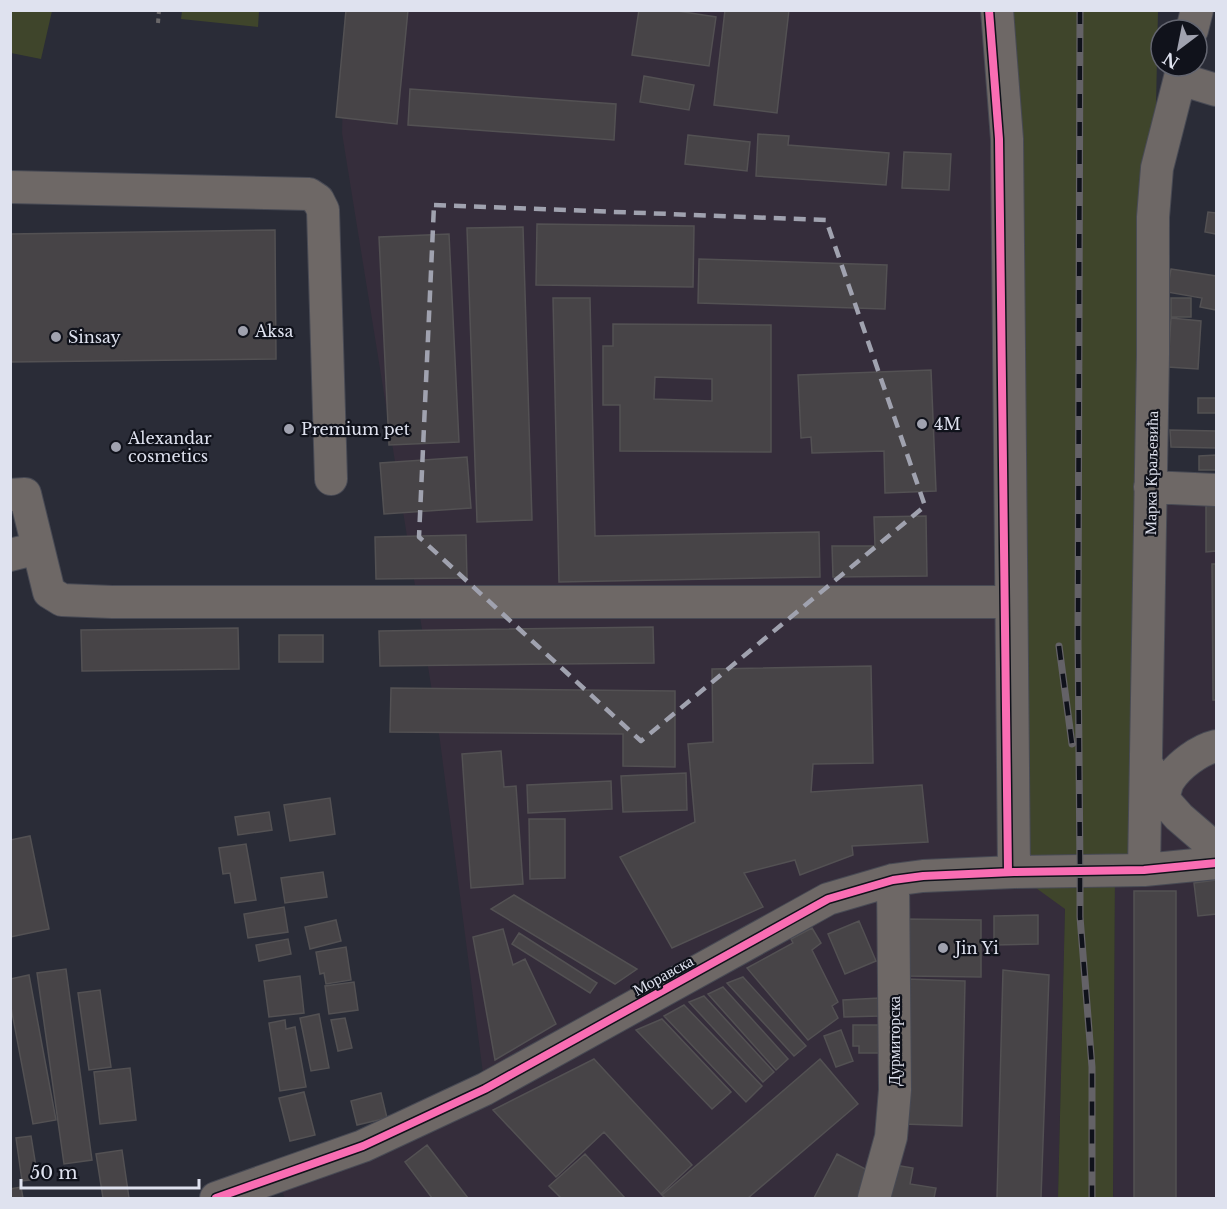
<svg xmlns="http://www.w3.org/2000/svg" width="1227" height="1209" font-family="'Libre Baskerville',serif">
  <rect width="100%" height="100%" fill="#2a2c37"/>
  <path fill="#352d3b" d="M345 11H1011L1065 909 1058 1198H285L275 1177 485 1089 440 741 342 133Z
    M1150 487 1216 490V1198H1113L1115 867Z"/>
  <path fill="#3f452b" d="M11 10 52 11 41 59 11 53Z
    M182 11H259L258 27 181 19Z
    M1011 11H1158L1140 866 1115 867 1113 1198H1058L1065 909 1014 872Z"/>
  <path fill="#474447" stroke="#535153" stroke-width="1.5" fill-rule="evenodd" d="M346 10H408L397 124 336 117Z
    M639 10H671L716 17 709 66 632 55Z
    M725 10H789L777 113 714 105Z
    M644 76 694 85 689 110 640 102Z
    M410 89 616 104 614 140 408 125Z
    M758 134 789 136 788 145 889 153 886 185 756 176Z
    M688 135 750 142 747 171 685 164Z
    M904 152 951 154 949 190 902 188Z
    M1216 211V234L1205 232 1208 212 1216 213Z
    M537 224 694 226 693 287 536 285Z
    M523 227 532 520 477 522 467 228Z
    M275 230 276 359 10 362V234Z
    M449 234 459 442 389 445 379 237Z
    M699 259 887 265 885 309 698 303Z
    M1171 269 1216 276V310L1200 307 1202 298 1167 292Z
    M553 298H590L595 536 819 532 820 577 559 582Z
    M1171 298H1191V317H1171Z
    M1171 318 1201 321 1198 369 1168 367Z
    M613 324 771 325V452L620 451V405H603V346H613ZM655 377 712 379V401L654 399Z
    M931 370 936 491 885 493 884 451 812 453 811 437 801 438 798 375Z
    M1198 398H1216V413H1198Z
    M1170 430 1216 431V448L1171 447Z
    M1216 455V470H1199V456Z
    M467 457 471 508 384 514 380 463Z
    M1206 499H1216V551L1206 552Z
    M926 516 927 576 833 577 832 546H875L874 517Z
    M466 535 467 578 376 579 375 537Z
    M1212 564H1216V700H1213Z
    M653 627 654 663 380 666 379 631Z
    M238 628 239 669 82 671 81 630Z
    M279 635H323V662H279Z
    M871 666 873 763 813 764 811 792 922 785 928 842 852 846 853 855 800 875 795 860 744 873 763 907 672 948 620 857 695 822 688 744 713 742 712 669Z
    M391 688 675 691V767L623 766V734L390 732Z
    M501 751 504 787 516 786 523 884 471 888 462 754Z
    M686 773 687 810 623 812 621 776Z
    M611 781 612 809 528 813 527 785Z
    M330 798 335 834 290 841 284 805Z
    M269 812 272 830 238 835 235 817Z
    M529 819H565V878L530 879Z
    M30 836 49 929 10 937V840Z
    M246 844 256 900 235 903 230 873 223 874 219 848Z
    M323 872 327 897 285 903 281 878Z
    M1216 880V914L1198 916 1194 883Z
    M1134 891H1176V1198H1134Z
    M514 895 637 969 615 984 491 909Z
    M284 907 288 932 248 938 244 914Z
    M1038 915V944L994 945V916Z
    M906 919 981 920V977L906 976Z
    M336 920 341 941 310 949 305 927Z
    M859 921 876 961 845 974 828 934Z
    M812 928 821 943 812 950 838 1002 832 1006 838 1018 808 1040 747 968 793 943 791 939Z
    M503 929 513 965 525 959 556 1024 495 1060 473 937Z
    M519 933 597 983 590 993 512 944Z
    M288 939 291 954 259 961 256 945Z
    M346 947 351 980 326 984 324 973 320 974 316 952Z
    M66 969 92 1160 64 1164 37 973Z
    M1003 970 1049 975 1041 1198H997Z
    M29 975 56 1120 33 1124 10 1002V979Z
    M300 976 304 1013 269 1017 264 981Z
    M743 977 806 1046 794 1056 727 983Z
    M906 979 965 981 962 1126 903 1124Z
    M354 982 358 1010 329 1014 325 986Z
    M723 987 788 1059 776 1070 708 994Z
    M100 990 111 1067 89 1070 78 993Z
    M704 996 774 1072 763 1082 689 1002Z
    M879 998 880 1016 844 1017 843 1000Z
    M684 1005 762 1086 746 1102 664 1016Z
    M319 1014 329 1068 311 1071 300 1018Z
    M345 1018 352 1048 338 1051 331 1020Z
    M662 1019 731 1092 712 1109 636 1030Z
    M285 1020 286 1029 295 1027 306 1087 280 1091 269 1023Z
    M853 1025H883V1053H859V1046H853Z
    M841 1030 853 1061 836 1067 824 1036Z
    M594 1059 692 1165 661 1194 604 1132 556 1177 493 1110Z
    M820 1059 858 1104 748 1198H665L662 1195Z
    M130 1068 136 1120 100 1124 94 1072Z
    M304 1092 315 1135 290 1141 279 1098Z
    M381 1093 387 1118 357 1125 351 1101Z
    M31 1136 38 1179 22 1181 16 1138Z
    M427 1145 468 1198H432L405 1162Z
    M122 1150 129 1198H103L96 1154Z
    M585 1154 625 1198H561L549 1186Z
    M837 1154 871 1172 858 1198H814Z
    M889 1164 913 1168 910 1184 936 1188 934 1198H883Z
    M21 1187 23 1198H10V1189Z"/>
  <g fill="none" stroke-linecap="round" stroke-linejoin="round">
    <g stroke="#484a54" stroke-width="34">
      <path id="minor" d="M997 10 1007 139 1014 872
        M1192 30 1197 10
        M1180 79 1216 90
        M10 187 309 194 318 200 323 210 331 479
        M1150 487 1216 490
        M10 495 25 494 49 592 62 600 112 602H1011
        M10 555 38 548
        M1149 768 1163 799 1179 817 1216 849
        M1163 799C1165 793 1166 785 1169 780 1179 765 1199 750 1216 746
        M1144 870 1153 354V217L1157 168 1183 66
        M216 1198 363 1146 485 1089 828 899 893 880 923 876 1014 872 1144 870 1216 863
        M874 1198 891 1137 895 1090 893 880"/>
    </g>
    <path stroke="#6a686a" stroke-width="4" stroke-dasharray="4.5 4.5" stroke-linecap="butt" d="M158 23 159 10"/>
    <use href="#minor" stroke="#6e6866" stroke-width="32"/>
    <g stroke="#646267" stroke-width="7">
      <path id="rail" d="M1080 10 1078 636 1080 871V917L1092 1067V1198
        M1059 646 1072 744"/>
    </g>
    <use href="#rail" stroke="#10121b" stroke-width="4.5" stroke-dasharray="14" stroke-linecap="butt"/>
    <g stroke="#10121b" stroke-width="11">
      <path id="cycleway" d="M989 10 999 139 1008 872
        M216 1198 363 1146 485 1089 828 899 893 880 923 876 1014 872 1144 870 1216 863"/>
    </g>
    <use href="#cycleway" stroke="#f96db3" stroke-width="8"/>
  </g>
  <path fill="none" stroke="#a0a2af" stroke-width="4.5" stroke-dasharray="12 8" stroke-linejoin="round" d="M434 205 826 220 925 506 641 741 419 537Z"/>
  <g fill="#a0a2af" stroke="#10121b" stroke-width="2">
    <circle cx="243" cy="331" r="6"/>
    <circle cx="56" cy="337" r="6"/>
    <circle cx="922" cy="424" r="6"/>
    <circle cx="289" cy="429" r="6"/>
    <circle cx="116" cy="447" r="6"/>
    <circle cx="943" cy="948" r="6"/>
  </g>
  <g text-anchor="middle" dominant-baseline="central" stroke-width="4.5" stroke-linejoin="round" paint-order="stroke">
    <g font-size="16" fill="#dfe2ef" stroke="#10121b" text-anchor="start">
      <text x="255" y="331">Aksa</text>
      <text x="68" y="337">Sinsay</text>
      <text x="934" y="424">4M</text>
      <text x="301" y="429">Premium pet</text>
      <text x="128" y="438">Alexandar<tspan x="128" dy="18">cosmetics</tspan></text>
      <text x="955" y="948">Jin Yi</text>
    </g>
    <g font-size="16" fill="#dfe2ef" stroke="#10121b">
      <text transform="translate(1151 473) rotate(-89)">Марка Краљевића</text>
      <text transform="translate(663 975) rotate(-29)">Моравска</text>
      <text transform="translate(894 1041) rotate(-90)">Дурмиторска</text>
    </g>
  </g>
  <rect width="1227" height="1209" fill="none" stroke="#dfe2ef" stroke-width="24"/>
  <g transform="translate(1179 48) rotate(212)"><circle r="28" fill="#10121b" stroke="#636570" stroke-width="1.5"/>
  <path d="M0-4.5L10 22L0 15L-10 22Z" fill="#a0a2af"/>
  <text y="-9" font-size="16" font-weight="bold" text-anchor="middle" fill="#dfe2ef">N</text>
  </g>
  <path d="M21 1179v9h178v-9" fill="none" stroke="#dfe2ef" stroke-width="3"/>
  <text x="30" y="1179" font-size="18" fill="#dfe2ef" stroke="#10121b" stroke-width="4.5" paint-order="stroke">50 m</text>
</svg>
